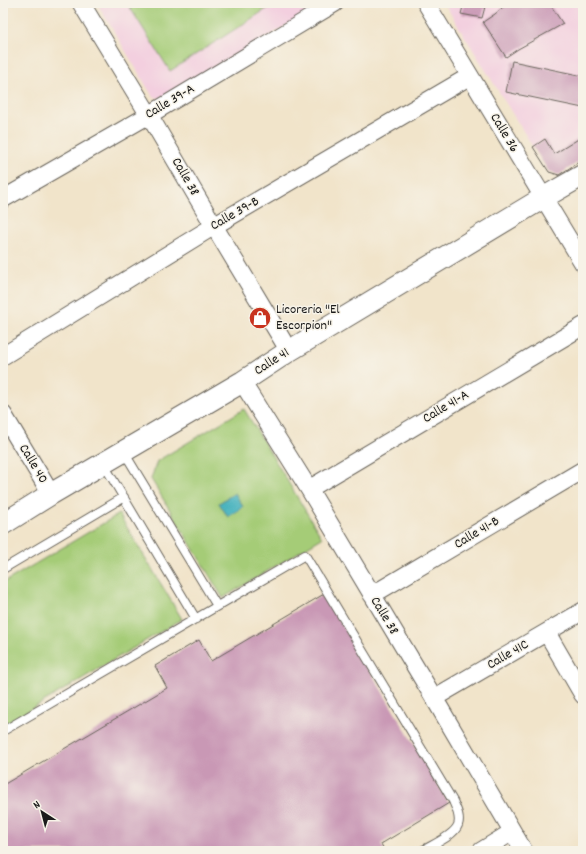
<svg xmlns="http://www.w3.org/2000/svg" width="586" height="854" font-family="Dekko,sans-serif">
  <rect width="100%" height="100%" fill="#f7f3e8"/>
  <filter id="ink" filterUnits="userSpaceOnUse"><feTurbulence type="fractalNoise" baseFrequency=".025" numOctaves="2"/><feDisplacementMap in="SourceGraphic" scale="8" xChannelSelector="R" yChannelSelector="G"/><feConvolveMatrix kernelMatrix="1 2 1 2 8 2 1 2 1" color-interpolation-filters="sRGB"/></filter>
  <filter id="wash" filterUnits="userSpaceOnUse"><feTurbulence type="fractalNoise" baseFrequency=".012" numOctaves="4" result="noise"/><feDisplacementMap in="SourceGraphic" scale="16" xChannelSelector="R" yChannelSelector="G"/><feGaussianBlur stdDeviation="0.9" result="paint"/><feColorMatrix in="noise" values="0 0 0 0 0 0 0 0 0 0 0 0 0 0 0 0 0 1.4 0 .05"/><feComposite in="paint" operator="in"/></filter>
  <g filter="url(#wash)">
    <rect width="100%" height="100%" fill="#f1e4ca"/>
    <path fill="#f3cfdf" d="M97 3H324L164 99 153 97Z
      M444 3H583V159L571 166 554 154 544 139 533 147Z"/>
    <path fill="#a5cc77" stroke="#60744a" d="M127 3H276L170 71Z
      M244 409 322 538 223 598 151 479 157 461Z
      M119 514 182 619 3 726V583Z"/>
    <path fill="#42b1bd" stroke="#2f666c" d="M235 493 243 507 228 517 219 503Z"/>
    <g id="blocks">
      <path fill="#c998b5" d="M464 3H486L482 18 461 14Z
        M508 3H549L563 24 518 49 506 57 483 22 495 14Z
        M512 61 583 76V108L506 92Z
        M582 125 583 159 559 175 549 172 533 147 545 139 554 154 580 138Z
        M324 594 449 803 381 844 385 851H3V785L167 688 155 666 199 640 211 661Z"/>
    </g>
  </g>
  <g filter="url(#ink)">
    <use href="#blocks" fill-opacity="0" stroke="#676259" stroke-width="1"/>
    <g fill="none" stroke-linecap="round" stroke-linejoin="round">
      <g stroke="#676259" stroke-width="10">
        <path id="service" d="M124 452 217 606
          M103 463 196 619
          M3 569 124 497
          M3 731 305 555 453 801C456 808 461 817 458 825 454 836 432 845 422 851"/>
      </g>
      <g stroke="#676259" stroke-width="19">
        <path id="minor" d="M81 3 149 115 214 226 289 351
          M426 3 583 263
          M3 199 149 115 335 3
          M3 356 214 226 470 76
          M242 382 309 489 434 698 524 851
          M3 414 51 494
          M309 489 583 326
          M372 595 583 470
          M547 633 583 695
          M434 698 583 611
          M481 851 512 832"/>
      </g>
      <g stroke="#676259" stroke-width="23">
        <path id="tertiary" d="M3 524 51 494 242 382 289 351 543 198 583 175"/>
      </g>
      <use href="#service" stroke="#fff" stroke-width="8"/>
      <use href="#minor" stroke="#fff" stroke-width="17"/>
      <use href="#tertiary" stroke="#fff" stroke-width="21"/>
    </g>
  </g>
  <defs>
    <g id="shop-disc" transform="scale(1.15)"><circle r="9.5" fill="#c8321e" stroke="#f7f3e8"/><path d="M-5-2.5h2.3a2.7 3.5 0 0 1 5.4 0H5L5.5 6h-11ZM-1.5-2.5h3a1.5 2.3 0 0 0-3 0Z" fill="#fff"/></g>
  </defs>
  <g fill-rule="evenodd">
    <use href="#shop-disc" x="260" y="318"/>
  </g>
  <g text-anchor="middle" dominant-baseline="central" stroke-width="3" stroke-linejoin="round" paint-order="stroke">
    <g font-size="14" fill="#1c1c1c" stroke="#f7f3e8">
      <text transform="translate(170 102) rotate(-31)">Calle 39-A</text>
      <text transform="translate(504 133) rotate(59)">Calle 36</text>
      <text transform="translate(185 177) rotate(60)">Calle 38</text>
      <text transform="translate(235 214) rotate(-30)">Calle 39-B</text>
      <text transform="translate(272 362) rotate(-33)">Calle 41</text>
      <text transform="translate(446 407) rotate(-31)">Calle 41-A</text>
      <text transform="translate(33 464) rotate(59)">Calle 40</text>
      <text transform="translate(477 533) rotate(-31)">Calle 41-B</text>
      <text transform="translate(384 616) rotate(59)">Calle 38</text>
      <text transform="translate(508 655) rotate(-30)">Calle 41C</text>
    </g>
    <g font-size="14" fill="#1c1c1c" stroke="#f7f3e8" text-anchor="start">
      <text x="276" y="310">Licoreria "El<tspan x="276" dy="16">Escorpion"</tspan></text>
    </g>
  </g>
  <rect width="586" height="854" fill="none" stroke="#f7f3e8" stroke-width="16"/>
  <g transform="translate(42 812) rotate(324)" stroke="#f7f3e8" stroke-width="3" paint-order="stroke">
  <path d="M0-3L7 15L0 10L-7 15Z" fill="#1c1c1c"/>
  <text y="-6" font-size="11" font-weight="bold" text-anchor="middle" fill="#1c1c1c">N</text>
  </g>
</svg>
